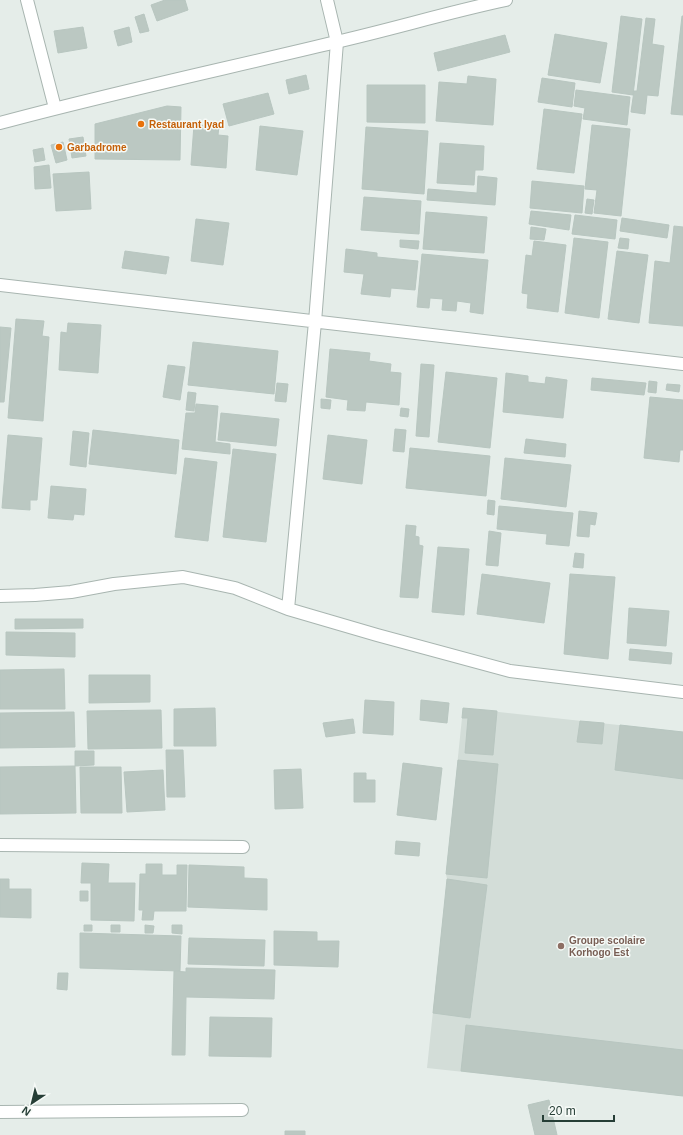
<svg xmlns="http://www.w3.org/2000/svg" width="683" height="1135" font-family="Arial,sans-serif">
  <rect width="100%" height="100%" fill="#e5ede9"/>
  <path fill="#d3ddd8" d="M463 708 683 732V1096L427 1068 447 879 446 874Z"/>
  <path fill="#bbc8c2" stroke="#b8c6c0" d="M165 0H185L188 10 157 21 151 5Z
    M144 14 149 31 140 33 135 17Z
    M621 16 642 19 633 95 612 92Z
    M682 16H683V115L671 114Z
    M646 18 655 19 652 44 664 46 658 96 647 95 645 114 631 112 634 91H637Z
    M83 27 87 48 58 53 54 31Z
    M129 27 132 42 118 46 114 31Z
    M555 34 607 43 600 83 548 75Z
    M505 35 510 52 438 71 434 53Z
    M306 75 309 89 289 94 286 80Z
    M468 76 496 79 493 125 436 121 439 82 467 84Z
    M542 78 575 83 572 107 538 102Z
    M367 85H425V123L367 122Z
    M576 90 630 97 627 125 583 119 585 108 574 106Z
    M268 93 274 114 229 126 223 104Z
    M167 106 181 107 180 160 95 159V124Z
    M544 109 582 114 574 173 537 169Z
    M194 125 219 126 218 135 228 136 226 168 191 165Z
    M592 125 630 129 621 216 594 213 597 190 585 189Z
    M260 126 303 131 297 175 256 170Z
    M366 127 428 131 424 194 362 189Z
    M83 137 86 156 72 158 69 139Z
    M63 142 67 160 56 163 51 145Z
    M440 143 484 146 483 170H475L474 185 437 183Z
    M43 148 45 160 35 162 33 150Z
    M49 165 51 188 35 189 34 167Z
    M89 172 91 209 56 211 53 174Z
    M478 176 497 178 495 205 427 200 428 189 477 193Z
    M532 181 584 186 582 213 530 208Z
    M364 197 421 201 419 234 361 230Z
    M587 199 594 200 592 214 585 213Z
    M531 211 571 215 569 230 529 224Z
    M426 212 487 217 484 253 423 249Z
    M575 215 617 220 615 239 572 234Z
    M622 218 669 225 667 238 620 231Z
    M196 219 229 223 223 265 191 261Z
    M674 226 683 227V326L649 323 655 261 670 263Z
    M531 227 546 229 544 240 530 239Z
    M574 238 608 242 599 318 565 313Z
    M620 238 629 239 628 249 618 248Z
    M400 240 419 241 418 249 400 247Z
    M534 241 566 245 558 312 527 308 528 294 522 293 526 255 532 256Z
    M346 249 377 253V257L418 261 415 290 391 288 390 297 361 294 364 274 344 272Z
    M125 251 169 257 166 274 122 268Z
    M617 251 648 255 639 323 608 319Z
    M422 254 488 260 483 314 470 312 471 303 457 301 456 311 442 310 443 299 430 298 429 308 417 307Z
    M16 319 44 321 42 336 49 337 43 421 8 418Z
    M68 323 101 325 98 373 59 370 61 332 67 333Z
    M0 327 11 328 4 402H0Z
    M193 342 278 351 274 394 188 385Z
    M330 349 370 353 369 361 391 364 390 372 401 373 399 405 366 402 365 411 347 410 348 400 326 397Z
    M421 364 434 365 429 437 416 436Z
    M168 365 185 367 180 400 163 397Z
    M446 372 497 378 490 448 438 442Z
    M506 373 528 376V382L545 384 546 377 567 380 563 418 503 412Z
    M592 378 646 383 644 395 591 390Z
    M649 381 657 382 656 393 648 392Z
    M277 383 288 384 286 402 275 401Z
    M667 384 680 385 679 392 666 390Z
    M188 392 196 393 194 411 186 410Z
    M650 397 683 400V450H680L679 462 644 458Z
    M321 399 331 400 330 409 321 408Z
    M196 404 218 406 215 442 230 444V454L182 449 186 413H195Z
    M401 408 409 409 408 417 400 416Z
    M221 413 279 419 276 446 218 440Z
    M395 429 406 430 404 452 393 451Z
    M93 430 179 440 176 474 89 464Z
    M73 431 89 433 86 467 70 465Z
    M8 435 42 438 37 500H30V510L2 508Z
    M328 435 367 440 362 484 323 479Z
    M526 439 566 444 565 457 524 453Z
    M410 448 490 456 486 496 406 488Z
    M233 449 276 454 266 542 223 537Z
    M185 458 217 462 208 541 175 537Z
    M505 458 571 465 566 507 501 499Z
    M51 486 86 489 84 515 74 514 73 520 48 518Z
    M488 500 495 501 494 515 487 514Z
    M499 506 573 513 569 546 546 544 547 534 497 529Z
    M579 511 597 513 595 525 590 524 589 537 577 536Z
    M406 525 416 526 415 536 419 537V545L423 546 418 598 400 597Z
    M489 531 501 533 498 566 486 565Z
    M438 547 469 549 464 615 432 612Z
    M575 553 584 554 583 568 573 567Z
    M482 574 550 583 544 623 477 614Z
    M570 574 615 577 608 659 564 654Z
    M629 608 669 611 666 646 627 643Z
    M15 619H83V628L15 629Z
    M6 632 75 633V657L6 655Z
    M630 649 672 653 671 664 629 660Z
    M64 669 65 709H0V670Z
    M89 675H150V702L89 703Z
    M365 700 394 702 393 735 363 733Z
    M421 700 449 703 447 723 420 720Z
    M215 708 216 746H174V709Z
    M463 708 497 711 493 755 465 753 468 718H462Z
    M161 710 162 748 88 749 87 711Z
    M74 712 75 747 0 748V713Z
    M353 719 355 733 326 737 323 723Z
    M580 721 604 723 602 744 577 742Z
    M620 725 683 732V779L615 770Z
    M166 750H183L185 797H167Z
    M75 751H94V765L75 766Z
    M458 760 498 764 487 878 446 874Z
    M403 763 442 768 436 820 397 815Z
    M75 766 76 813 0 814V767Z
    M80 767H121L122 813H81Z
    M301 769 303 808 275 809 274 770Z
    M163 770 165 810 127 812 124 772Z
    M354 773H366V780H375V802H354Z
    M396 841 420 843 419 856 395 854Z
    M82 863 109 864 108 883H135L134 921 91 920V883H81Z
    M146 864H162V875H177V865H187L186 911H154L153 920H142L143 910H139L140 874H146Z
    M189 865 244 867V878L267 879V910L188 907Z
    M0 879H9V889H31V918L0 917Z
    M447 879 487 885 470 1018 433 1013Z
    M80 891H88V901H80Z
    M84 925H92V931H84Z
    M111 925H120V932H111Z
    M145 925 154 926 153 933H145Z
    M172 925H182V934L172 933Z
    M274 931 317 932V941H339L338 967 274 965Z
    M80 933 181 936 180 971 80 968Z
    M189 938 265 940 264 966 188 964Z
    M186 968 275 970 274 999 186 997 185 1055H172L174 971 186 972Z
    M58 973H68L67 990 57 989Z
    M210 1017 272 1018 271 1057 209 1056Z
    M466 1025 683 1050V1096L461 1071Z
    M549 1100 557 1135H535L528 1105Z
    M285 1131H305V1135H285Z"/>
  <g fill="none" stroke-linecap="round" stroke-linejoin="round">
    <g stroke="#a8b5b0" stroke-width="14">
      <path id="minor" d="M27 0 55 108
        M0 285 683 364
        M0 596 35 595 71 592 114 584 183 577 235 588 288 609 377 635 510 671 683 692
        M288 609 315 322 337 42 327 0
        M0 845 243 847
        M0 1112 242 1110"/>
    </g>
    <g stroke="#a8b5b0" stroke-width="14">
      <path id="tertiary" d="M0 123C111 93 224 69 336 42 393 29 449 12 506 0"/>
    </g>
    <use href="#minor" stroke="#fff" stroke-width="12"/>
    <use href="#tertiary" stroke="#fff" stroke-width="12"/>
  </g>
  <g fill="#e8710a" stroke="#f6faf7" stroke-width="1.5">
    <circle cx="141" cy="124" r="4"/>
    <circle cx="59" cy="147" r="4"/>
  </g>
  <circle fill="#8d6e63" stroke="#f6faf7" stroke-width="1.5" cx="561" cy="946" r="4"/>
  <g text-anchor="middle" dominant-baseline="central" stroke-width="3" stroke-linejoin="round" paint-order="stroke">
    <g font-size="10" font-weight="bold" fill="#c56008" stroke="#f6faf7" text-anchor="start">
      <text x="149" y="124">Restaurant Iyad</text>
      <text x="67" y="147">Garbadrome</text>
    </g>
    <g font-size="10" font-weight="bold" fill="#785e54" stroke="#f6faf7" text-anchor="start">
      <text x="569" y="940">Groupe scolaire<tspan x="569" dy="12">Korhogo Est</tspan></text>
    </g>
  </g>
  <g transform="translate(32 1103) rotate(215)" stroke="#f6faf7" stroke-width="3" paint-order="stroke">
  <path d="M0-3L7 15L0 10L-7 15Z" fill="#263e36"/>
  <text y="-6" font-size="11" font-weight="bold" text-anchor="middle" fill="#263e36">N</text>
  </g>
  <path d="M543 1115v6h71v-6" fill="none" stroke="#263e36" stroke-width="2"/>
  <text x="549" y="1115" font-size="12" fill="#263e36" stroke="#f6faf7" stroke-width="3" paint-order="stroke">20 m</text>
</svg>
